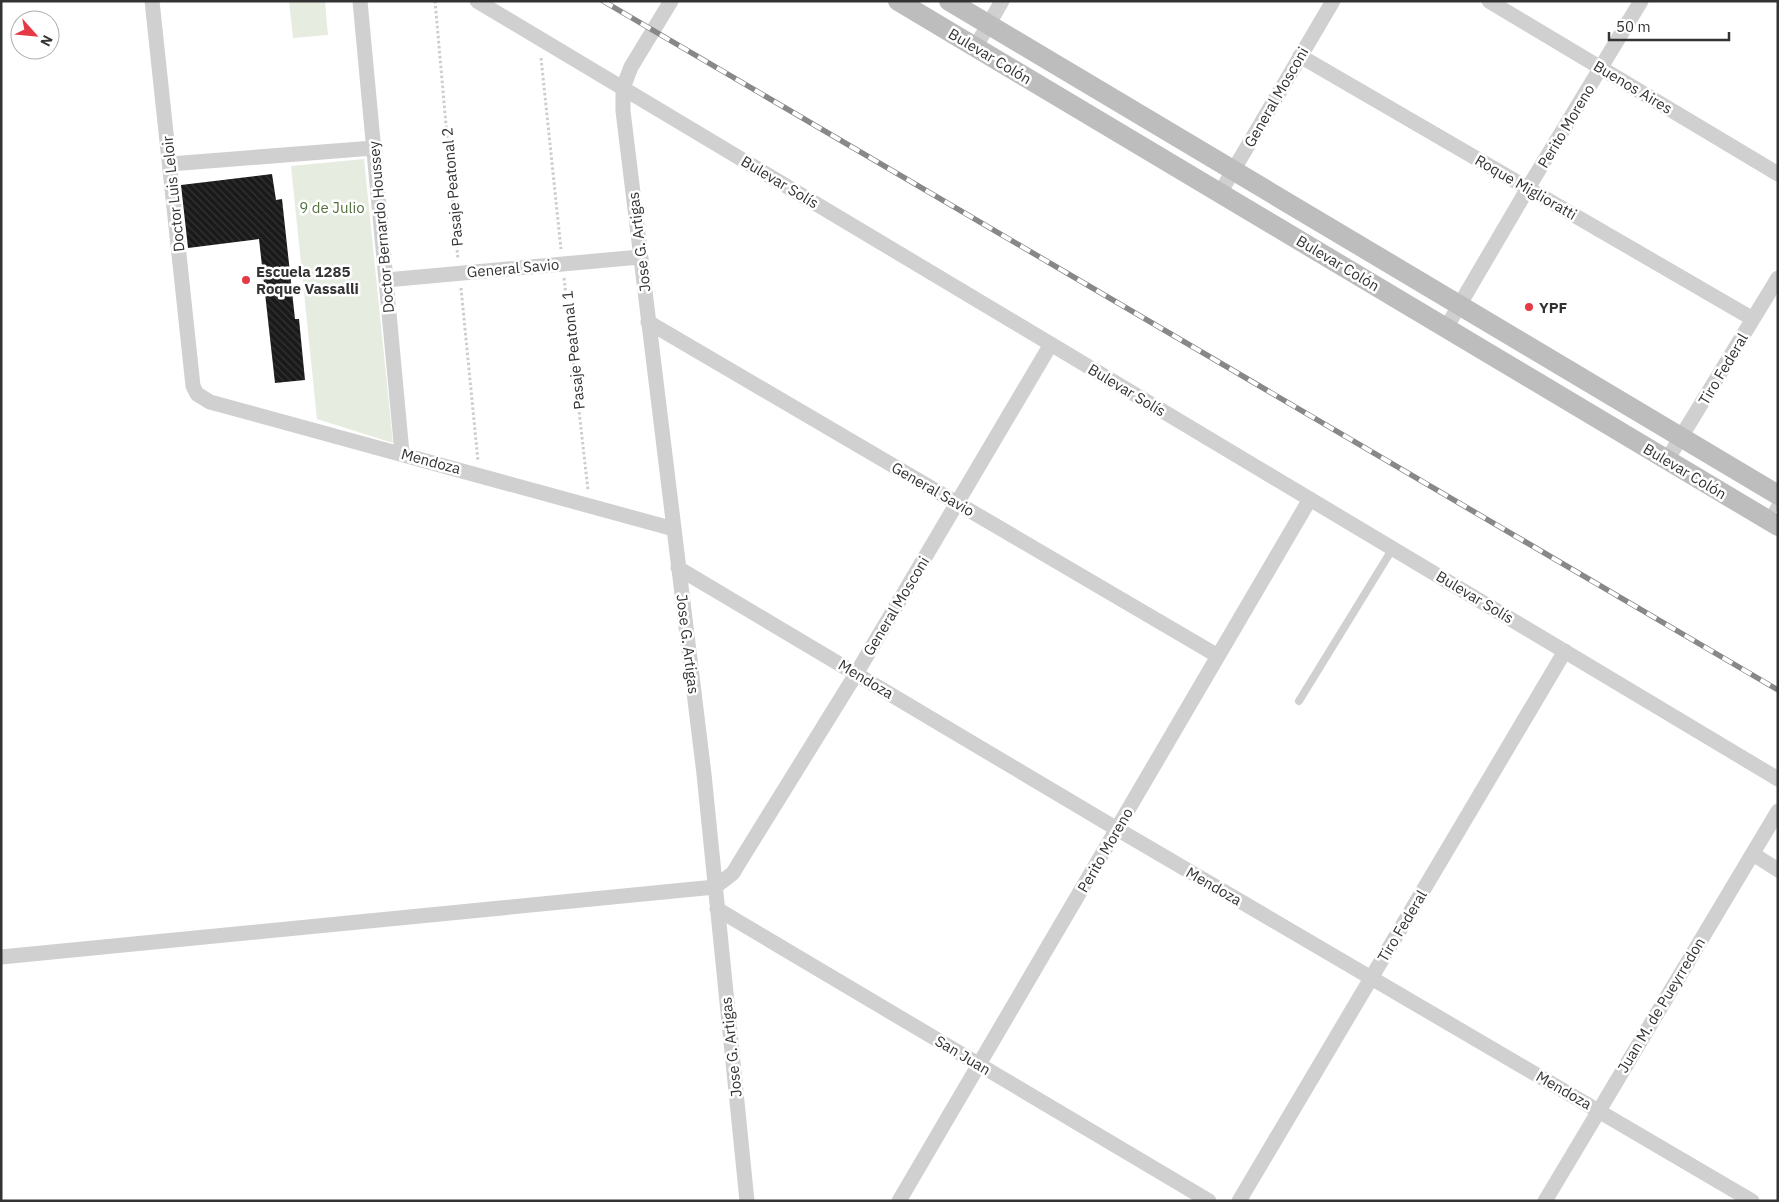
<svg xmlns="http://www.w3.org/2000/svg" width="1779" height="1202" font-family="'IBM Plex Sans',sans-serif">
  <defs>
    <pattern id="building-back-hatch" width="6" height="6" patternUnits="userSpaceOnUse" patternTransform="scale(1.25)"><rect width="6" height="6" fill="#1a1a1a"/><path d="M-1 5l2 2M0 0l6 6M5-1l2 2" fill="none" stroke="#333"/></pattern>
  </defs>
  <rect width="100%" height="100%" fill="#fff"/>
  <path fill="#e6ecdf" d="M289 1H325L328 35 293 38Z
    M364 159 393 443 317 419 291 166Z"/>
  <path fill="url(#building-back-hatch)" d="M272 174 276 200 282 199 295 319H299L305 380 275 383 259 239 188 248 181 185Z"/>
  <g fill="none" stroke-linecap="round" stroke-linejoin="round">
    <path stroke="#cdcdcd" stroke-width="3" stroke-dasharray="2.5 2.5" stroke-linecap="butt" d="M435 1 458 260
      M541 58 561 249
      M564 278 588 490
      M461 288 478 461"/>
    <path stroke="#d0d0d0" stroke-width="8" d="M1767 519 1778 501
      M1299 701 1393 548"/>
    <path stroke="#d0d0d0" stroke-width="15" d="M152 1 193 386 197 394 210 402 674 529
      M360 1 402 453
      M477 1 1778 779
      M671 1 631 67 623 88V111L704 774 747 1201
      M1489 1 1778 174
      M975 48 1002 1
      M1300 56 1753 319
      M170 164 373 148
      M1220 193 1333 1
      M386 280 640 257
      M648 322 1218 656
      M1446 328 1528 188 1641 1
      M1667 460 1778 278
      M678 568 1117 829 1752 1201
      M1753 854 1778 870
      M717 909 1209 1201
      M1 957 715 887 733 873 739 863 856 674 1051 344
      M899 1201 1310 499
      M1239 1201 1565 651
      M1545 1201 1778 811"/>
    <path stroke="#bdbdbd" stroke-width="20" d="M898 1 1778 526
      M949 1 1778 495"/>
    <g stroke="#888" stroke-width="5.5">
      <path id="rail" d="M603 1 1778 690"/>
    </g>
    <use href="#rail" stroke="#fff" stroke-width="4" stroke-dasharray="11" stroke-linecap="butt"/>
  </g>
  <g fill="#e63946" stroke="#fff" stroke-width="2">
    <circle cx="246" cy="280" r="5"/>
    <circle cx="1529" cy="307" r="5"/>
  </g>
  <g text-anchor="middle" dominant-baseline="central" stroke-width="5" stroke-linejoin="round" paint-order="stroke">
    <g font-size="15" fill="#333" stroke="#fff">
      <text transform="translate(990 56) rotate(31)">Bulevar Colón</text>
      <text transform="translate(1633 87) rotate(31)">Buenos Aires</text>
      <text transform="translate(1276 97) rotate(-60)">General Mosconi</text>
      <text transform="translate(1566 126) rotate(-59)">Perito Moreno</text>
      <text transform="translate(780 182) rotate(31)">Bulevar Solís</text>
      <text transform="translate(452 187) rotate(-95)">Pasaje Peatonal 2</text>
      <text transform="translate(1526 187) rotate(30)">Roque Miglioratti</text>
      <text transform="translate(173 194) rotate(-96)">Doctor Luis Leloir</text>
      <text transform="translate(381 227) rotate(-95)">Doctor Bernardo Houssey</text>
      <text transform="translate(639 242) rotate(-97)">Jose G. Artigas</text>
      <text transform="translate(1338 263) rotate(31)">Bulevar Colón</text>
      <text transform="translate(513 268) rotate(-5)">General Savio</text>
      <text transform="translate(573 350) rotate(-96)">Pasaje Peatonal 1</text>
      <text transform="translate(1723 369) rotate(-59)">Tiro Federal</text>
      <text transform="translate(1127 390) rotate(31)">Bulevar Solís</text>
      <text transform="translate(431 461) rotate(15)">Mendoza</text>
      <text transform="translate(1685 471) rotate(31)">Bulevar Colón</text>
      <text transform="translate(933 489) rotate(30)">General Savio</text>
      <text transform="translate(1475 597) rotate(31)">Bulevar Solís</text>
      <text transform="translate(896 606) rotate(-59)">General Mosconi</text>
      <text transform="translate(688 644) rotate(83)">Jose G. Artigas</text>
      <text transform="translate(866 679) rotate(31)">Mendoza</text>
      <text transform="translate(1105 850) rotate(-60)">Perito Moreno</text>
      <text transform="translate(1214 886) rotate(30)">Mendoza</text>
      <text transform="translate(1402 926) rotate(-59)">Tiro Federal</text>
      <text transform="translate(1661 1005) rotate(-59)">Juan M. de Pueyrredon</text>
      <text transform="translate(731 1047) rotate(-96)">Jose G. Artigas</text>
      <text transform="translate(963 1055) rotate(31)">San Juan</text>
      <text transform="translate(1564 1090) rotate(30)">Mendoza</text>
    </g>
    <g font-size="15" fill="#56703f" stroke="#fff">
      <text x="332" y="207">9 de Julio</text>
    </g>
    <g font-size="15" font-weight="bold" fill="#333" stroke="#fff" text-anchor="start">
      <text x="256" y="271">Escuela 1285<tspan x="256" dy="17">Roque Vassalli</tspan></text>
      <text x="1539" y="307">YPF</text>
    </g>
  </g>
  <rect width="1779" height="1202" fill="none" stroke="#333333" stroke-width="5"/>
  <g transform="translate(35 35) rotate(117)"><circle r="24" fill="#ffffff" stroke="#adadad"/>
  <path d="M0-4L9 19L0 12L-9 19Z" fill="#e63946"/>
  <text y="-8" font-size="14" font-weight="bold" text-anchor="middle" fill="#333333">N</text>
  </g>
  <path d="M1609 32v8h120v-8" fill="none" stroke="#333333" stroke-width="2.5"/>
  <text x="1616" y="32" font-size="15" fill="#333333" stroke="#ffffff" stroke-width="4" paint-order="stroke">50 m</text>
</svg>
